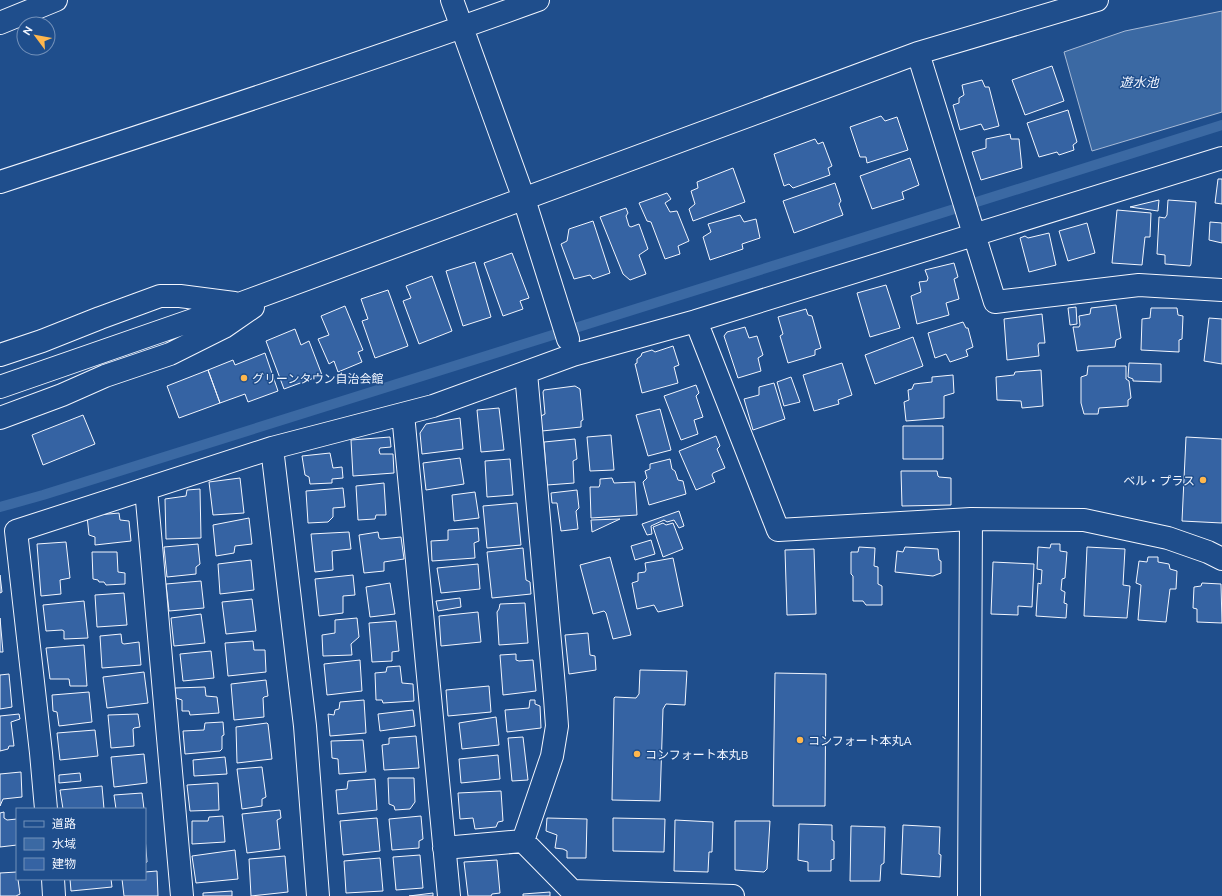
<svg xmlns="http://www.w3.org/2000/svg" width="1222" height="896" font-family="Ubuntu,'Noto Sans JP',sans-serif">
  <rect width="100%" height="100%" fill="#1f4e8c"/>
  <path fill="#3b69a3" stroke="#a8bbd7" d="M1222 11V112L1092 151 1064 52 1125 31Z"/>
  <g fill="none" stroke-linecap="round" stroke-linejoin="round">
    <path stroke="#3b69a3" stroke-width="10" d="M0 507 43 495 1222 125"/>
  </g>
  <path fill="#3563a3" stroke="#f2f6ff" d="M1052 66 1064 101 1025 115 1012 80Z
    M982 80 985 87H989L999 126 984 130 981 124 960 130 953 105 959 103V98L964 95 962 85Z
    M1068 110 1077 142 1073 145 1074 150 1059 155 1057 152 1039 157 1027 123Z
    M881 116 885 121 897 117 908 150 867 163 866 157H860L850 127Z
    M1010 134 1011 139H1019L1022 168 981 180 972 152 986 148V139Z
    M815 139 818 144 823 142 832 166 828 168 830 175 793 188 789 184 784 186 774 154Z
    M910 158 919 185 902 192 904 199 872 209 860 176Z
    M733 168 745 202 693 221 689 209 695 204 691 191 698 188 697 182Z
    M1218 179H1222V204L1215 203Z
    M835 183 841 201 839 204 843 215 794 233 783 201Z
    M667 193 671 199 665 203 670 212 677 211 689 241 678 246 680 254 665 259 651 222 647 221 639 203Z
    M1159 200 1158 211 1130 207Z
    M1168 200 1196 202 1191 264 1190 266 1165 264V255L1157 254 1159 217 1165 218 1167 215Z
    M626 208 628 213 626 216 629 226 631 227 639 224 648 249 639 255 646 274 630 280 623 274 600 217Z
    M1117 210 1151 213 1150 237H1145L1142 265 1112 263Z
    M740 215 744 222 756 219 760 238 742 244 743 249 710 260 703 237 711 232 708 224Z
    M593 221 610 273 593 279 590 275 574 279 561 244 567 241 569 229Z
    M1210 222 1222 223V243L1209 240Z
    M1087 223 1095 253 1068 261 1059 231Z
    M1049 233 1056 265 1029 272 1020 238 1025 236 1028 238Z
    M512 253 529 298 520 301 523 309 503 316 484 263Z
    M475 262 491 317 463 326 446 271Z
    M954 263 958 277 954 279 959 299 946 303 949 315 917 324 911 296 921 292 919 282 927 281 928 278 925 270Z
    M432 276 452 331 419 344 403 301 411 298 406 286Z
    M886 285 900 328 870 337 857 293Z
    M388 290 408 346 375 358 362 321 368 319 361 299Z
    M1116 305 1121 338 1116 340 1115 347 1077 351 1073 327H1079L1080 325 1079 316 1090 314 1091 308Z
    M345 306 363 350 358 352 362 362 338 372 334 361 329 364 318 339 329 335 321 316Z
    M1076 307 1077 324 1070 325 1068 308Z
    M1151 308H1177L1178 315 1183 316 1182 339 1179 340V352L1141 350 1142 319 1150 318Z
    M806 309 808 315 812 316 821 348 815 350V355L788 363 780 336 783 334 778 317Z
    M1042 314 1045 343H1039L1038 345 1039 356 1007 360 1004 319Z
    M1209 318 1222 319V364L1204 361Z
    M963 322 966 328H968L973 347 966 350 968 356 950 362 946 354 935 358 928 333Z
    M745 327 749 338 757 336 763 355 758 358 761 371 738 378 724 336 727 332Z
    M295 329 301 345 309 341 322 375 284 389 266 341Z
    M913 337 923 366 875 384 865 355Z
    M673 346 679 365 674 367 678 383 642 393 635 364 637 363V359L641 356 642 353 652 350 655 352Z
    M265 353 278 391 248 402 245 394 220 403 208 370 233 360 235 365Z
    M842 363 852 395 838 400 839 404 814 411 803 375Z
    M1129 363 1161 364V382L1133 381V379L1128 377Z
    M1088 366H1126V379L1129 381 1131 398 1128 400V406L1099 408 1098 414H1084L1081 403V377L1087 375Z
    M208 370 220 403 179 418 167 386Z
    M1041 370 1043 406 1022 408 1021 401 997 400 996 377 1014 375 1015 372Z
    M953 375 954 393 944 396V418L906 421 904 402 909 400 908 390 912 389 914 384 932 382V377Z
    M791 377 800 402 784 406 777 382Z
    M774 383 785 419 753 430 744 399 759 395V387Z
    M696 385 699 393 696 396 703 417 694 420 698 434 681 440 664 396Z
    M575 386 580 389 583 420 581 421V427L542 431 541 416 545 414 543 392 544 390Z
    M499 408 504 450 481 452 477 410Z
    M660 409 671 450 648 456 636 415Z
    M83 415 95 444 43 465 32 435Z
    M460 418 463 449 422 454 420 433 426 424Z
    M903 426H943V459H903Z
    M611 435 614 470 590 471 587 437Z
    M716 436 720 446 717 449 725 468 713 473 712 475 715 482 696 490 679 451Z
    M390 437 391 447 380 448 379 450 380 454H393L394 473 353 476 351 440Z
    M1186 437 1222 439V523L1182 521Z
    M575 439 577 459 573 461 574 483 547 485 544 442Z
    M330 453 333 468 342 467 343 478 332 479V483L310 484 309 477 305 475 302 456Z
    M460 458 464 484 426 490 423 463Z
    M510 459 513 495 487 497 485 461Z
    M670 459 672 469 675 471 678 480 683 481 686 494 649 505 643 482 647 478 645 471 650 469V464Z
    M901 471H937L938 476 939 477 951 478V505L902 506Z
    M240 478 244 513 213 515 209 482Z
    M612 478 614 483 635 482 637 515 591 518 590 487H599L600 484V479Z
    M384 483 386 515H376L375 519 358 520 356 486Z
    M343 488 345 507 333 508V517L328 522 308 523 306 491Z
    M200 489 201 538 166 539 165 499 186 496 187 490Z
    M577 490 579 508 576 511 578 529 561 531 557 503H552L551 493Z
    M475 492 479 518 454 521 452 495Z
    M517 503 521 545 487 548 483 506Z
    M679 511 684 526 679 528 674 520 667 522 664 520 651 526 652 534 647 535 642 524Z
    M119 513 120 520 129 521 131 541 95 545V537L89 535 87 516Z
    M249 518 252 544 235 546 234 553 216 556 213 525Z
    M620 519 592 532 591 520Z
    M663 523 666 525 673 523 683 549 663 557 653 527Z
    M478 528 479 541 474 543 475 558 432 561 431 541 448 540V530Z
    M349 532 351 549 332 551 333 570 315 572 311 534Z
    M378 532 379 538 381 539 401 537 404 559 384 562V571L364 573 359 535Z
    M651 540 655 554 635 560 631 546Z
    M66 542 70 578 60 580 61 594 41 596 37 544Z
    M198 544 200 564 196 567V574L167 577 164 547Z
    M1051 544H1060V551L1067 552 1065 578 1062 579 1061 590 1065 592 1064 603 1067 604 1066 618 1036 616 1038 583 1041 584 1042 570 1037 569 1038 547 1050 548Z
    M859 547 875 548 874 566 878 567V584L882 586V605H866L863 601H853V576L851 574V552H858Z
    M905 547 938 549 939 560 941 561V573L933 576 895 572 897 551 903 552Z
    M1087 547 1125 549 1123 585 1130 586 1127 618 1084 616Z
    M523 548 526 580 530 582 531 594 492 598 487 552Z
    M814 549 816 614 787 615 785 550Z
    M92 552H117L118 572 125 573V584L106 585 104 582H99L98 580 93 579Z
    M610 557 631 635 613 639 606 613 604 611 593 614 580 565Z
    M1148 557H1158V562L1169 564 1170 569 1177 571 1176 589H1170L1166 622 1138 620 1141 585 1136 583 1139 561 1147 562Z
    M673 558 683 606 658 612 654 605 637 609 632 583 638 581V573L645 572 646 570 645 563Z
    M251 560 254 590 220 594 218 564Z
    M993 562 1034 564 1032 607 1018 606V615L991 614Z
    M478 564 480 589 441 593 437 568Z
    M0 575 2 592 0 593Z
    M353 575 355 595 343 596V613L319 616 315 579Z
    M201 581 204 608 169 611 166 584Z
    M390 583 395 614 370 617 366 587Z
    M1202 583 1221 584 1222 623 1197 622V609L1193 608 1194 587 1201 586Z
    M124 593 127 625 97 627 95 595Z
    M460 598 461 607 438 611 436 601Z
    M252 599 256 631 226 634 222 602Z
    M84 601 88 638 64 639V631L62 630 46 631 43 605Z
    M525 603 528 643 499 645 497 612 499 609 500 604Z
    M478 612 481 642 441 646 439 616Z
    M201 614 205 643 174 646 171 618Z
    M0 618 3 652H0Z
    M357 618 359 637 351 644 352 655 323 656 322 635 335 633V620Z
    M396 621 399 651 392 652V661L372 662 369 623Z
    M588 633 590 655 595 656 596 670 569 674 565 635Z
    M121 634 122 643 124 644 139 642 141 665 102 668 100 636Z
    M253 641 254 650H265L266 672 228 676 225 643Z
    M84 645 87 686H70L69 679H50L46 648Z
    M211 651 214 678 183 681 180 654Z
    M516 654V660L519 661 533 660 536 691 503 695 500 655Z
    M360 660 362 691 327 695 324 664Z
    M400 666 402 683 413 684 414 701 383 703 382 700H376L375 673 386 672 387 667Z
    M640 670 687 671 685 705 666 704 663 709 660 801 612 800 614 698 615 697 636 698 639 694Z
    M144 672 148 703 107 708 103 677Z
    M775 673 826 674 825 806H773Z
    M9 674 12 707 0 709V675Z
    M266 680 268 696 264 697 263 698 264 717 234 720 231 684Z
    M489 686 491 712 448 716 446 690Z
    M205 687 206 696 217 697 219 713 190 715 189 711H182V700L176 698 175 688Z
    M89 692 92 722 59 726 57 712 53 711 52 695Z
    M364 700 366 733 330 736 328 714 334 715 335 710 339 709 340 702Z
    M530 700H535V704L540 706 541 728 507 732 505 710 529 708Z
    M413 710 415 726 380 731 378 714Z
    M19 714 20 719 11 722 14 746H9L8 749 0 751V716Z
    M138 714 140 727 134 728 133 729 134 746 111 748 108 715Z
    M496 717 499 745 462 749 459 723Z
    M223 722 224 735 222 736V749L220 751 185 754 183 731 204 730 205 723Z
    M267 723 268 724 272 759 237 763 236 727Z
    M95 730 98 756 60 760 57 733Z
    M416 736 419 768 384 770 382 745 389 744V738Z
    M523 737 528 780 512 781 508 738Z
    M363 740 366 772 339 774 338 759 332 758 331 741Z
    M144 754 147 783 114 787 111 757Z
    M498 755 500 779 461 783 459 759Z
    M225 757 227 774 194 776 193 760Z
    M262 767 266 797 262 799V806L242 809 237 769Z
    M21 772 22 797 3 799 0 806V774Z
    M80 773 81 781 59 783V775Z
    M388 778H414L415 802 410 809 395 810 394 806 389 804Z
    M375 779 377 810 338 814 336 790 347 789 348 781Z
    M218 783 219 810 190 811 187 785Z
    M102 786 104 809H63L60 790Z
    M501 791 503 821 498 822 496 827 475 829 473 818 460 819 458 793Z
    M142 793 144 809H116L114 795Z
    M280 810 281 818 277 820 280 849 247 853 242 814Z
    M4 812V818L7 820 17 819V845L0 847V813Z
    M223 816 225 842 192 844V821H208L209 817Z
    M421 816 423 839 419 841V848L392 850 389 819Z
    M377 818 380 851 343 855 340 821Z
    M547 818 587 819 586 858H567V851L563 849 555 848 557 835 546 831Z
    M613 818 665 819 664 852 613 851Z
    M675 820 713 822 712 852H709L708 872 674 871Z
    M735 821H770L767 869 764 872 735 870Z
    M799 824 832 825V840L834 841V859L831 860V871H808V862L798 860Z
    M903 825 940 827 939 854 941 855 940 877 901 874Z
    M851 826 885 827 884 863 881 865 880 881H850Z
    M145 837 147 862 145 863Z
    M235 850 238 879 196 883 192 856Z
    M420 855 423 888 396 890 393 857Z
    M285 856 288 892 251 896 249 859Z
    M380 858 383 891 346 893 344 861Z
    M497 860 500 893 492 894 491 896H468L464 862Z
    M157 871 158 896H124L122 879H145V872Z
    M17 872 20 894 16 896H0V873Z
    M70 879H111L112 887 71 891Z
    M232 891V896H203V893Z
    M550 892V896H523V894Z
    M433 893V896H409Z"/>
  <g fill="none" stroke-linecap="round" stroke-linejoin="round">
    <g stroke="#f2f6ff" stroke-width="24">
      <path id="minor" d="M452 0 524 199 568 339
        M0 23 56 0
        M918 53 995 302 1139 285 1222 290
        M0 182C180 123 360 64 538 0
        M696 321 1222 158
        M0 355 42 341 100 318 160 296H180L234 303
        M526 373 555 698 557 726 552 756 523 841 577 896
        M0 387 239 304 918 53 1097 0
        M403 414 449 896
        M0 418 62 395 105 376 170 354 224 327 253 307
        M272 448 305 726 318 896
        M146 489 182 896
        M46 809 41 753 16 531 272 448 433 406 573 355 696 321 778 530 971 519 1084 520 1168 538 1208 552 1222 559
        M444 848 523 841
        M53 879 54 896
        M572 891 733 896
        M969 896 971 519"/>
    </g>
    <use href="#minor" stroke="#1f4e8c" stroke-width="22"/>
  </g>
  <g fill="#ffb74d" stroke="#1f4e8c" stroke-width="1.5">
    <circle cx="244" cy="378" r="4"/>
    <circle cx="1203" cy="480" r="4"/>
    <circle cx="800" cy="740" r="4"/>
    <circle cx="637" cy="754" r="4"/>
  </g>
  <g text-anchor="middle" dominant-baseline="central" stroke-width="3" stroke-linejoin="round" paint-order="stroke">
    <g font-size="12" fill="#f2f6ff" stroke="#1f4e8c" text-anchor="start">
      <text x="252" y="378">グリーンタウン自治会館</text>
      <text x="1195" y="480" text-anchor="end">ベル・プラス</text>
      <text x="808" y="740">コンフォート本丸A</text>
      <text x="645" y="754">コンフォート本丸B</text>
    </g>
    <g font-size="13" font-style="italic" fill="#f2f6ff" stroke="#1f4e8c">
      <text x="1139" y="82">遊水池</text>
    </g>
  </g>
  <rect x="16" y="808" width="130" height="72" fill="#1f4e8c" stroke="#7391ba"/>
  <rect x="24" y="821" width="20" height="6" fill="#1f4e8c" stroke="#7391ba"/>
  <text x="52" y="828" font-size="12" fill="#f2f6ff">道路</text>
  <rect x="24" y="838" width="20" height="12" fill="#3b69a3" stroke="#7391ba"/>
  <text x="52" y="848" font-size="12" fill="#f2f6ff">水域</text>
  <rect x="24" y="858" width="20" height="12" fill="#3563a3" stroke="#7391ba"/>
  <text x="52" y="868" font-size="12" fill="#f2f6ff">建物</text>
  <g transform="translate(36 36) rotate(302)"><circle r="19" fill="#1f4e8c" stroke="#7391ba"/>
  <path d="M0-3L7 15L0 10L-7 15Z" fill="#ffb74d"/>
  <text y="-6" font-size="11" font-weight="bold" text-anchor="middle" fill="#f2f6ff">N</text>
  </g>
</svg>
